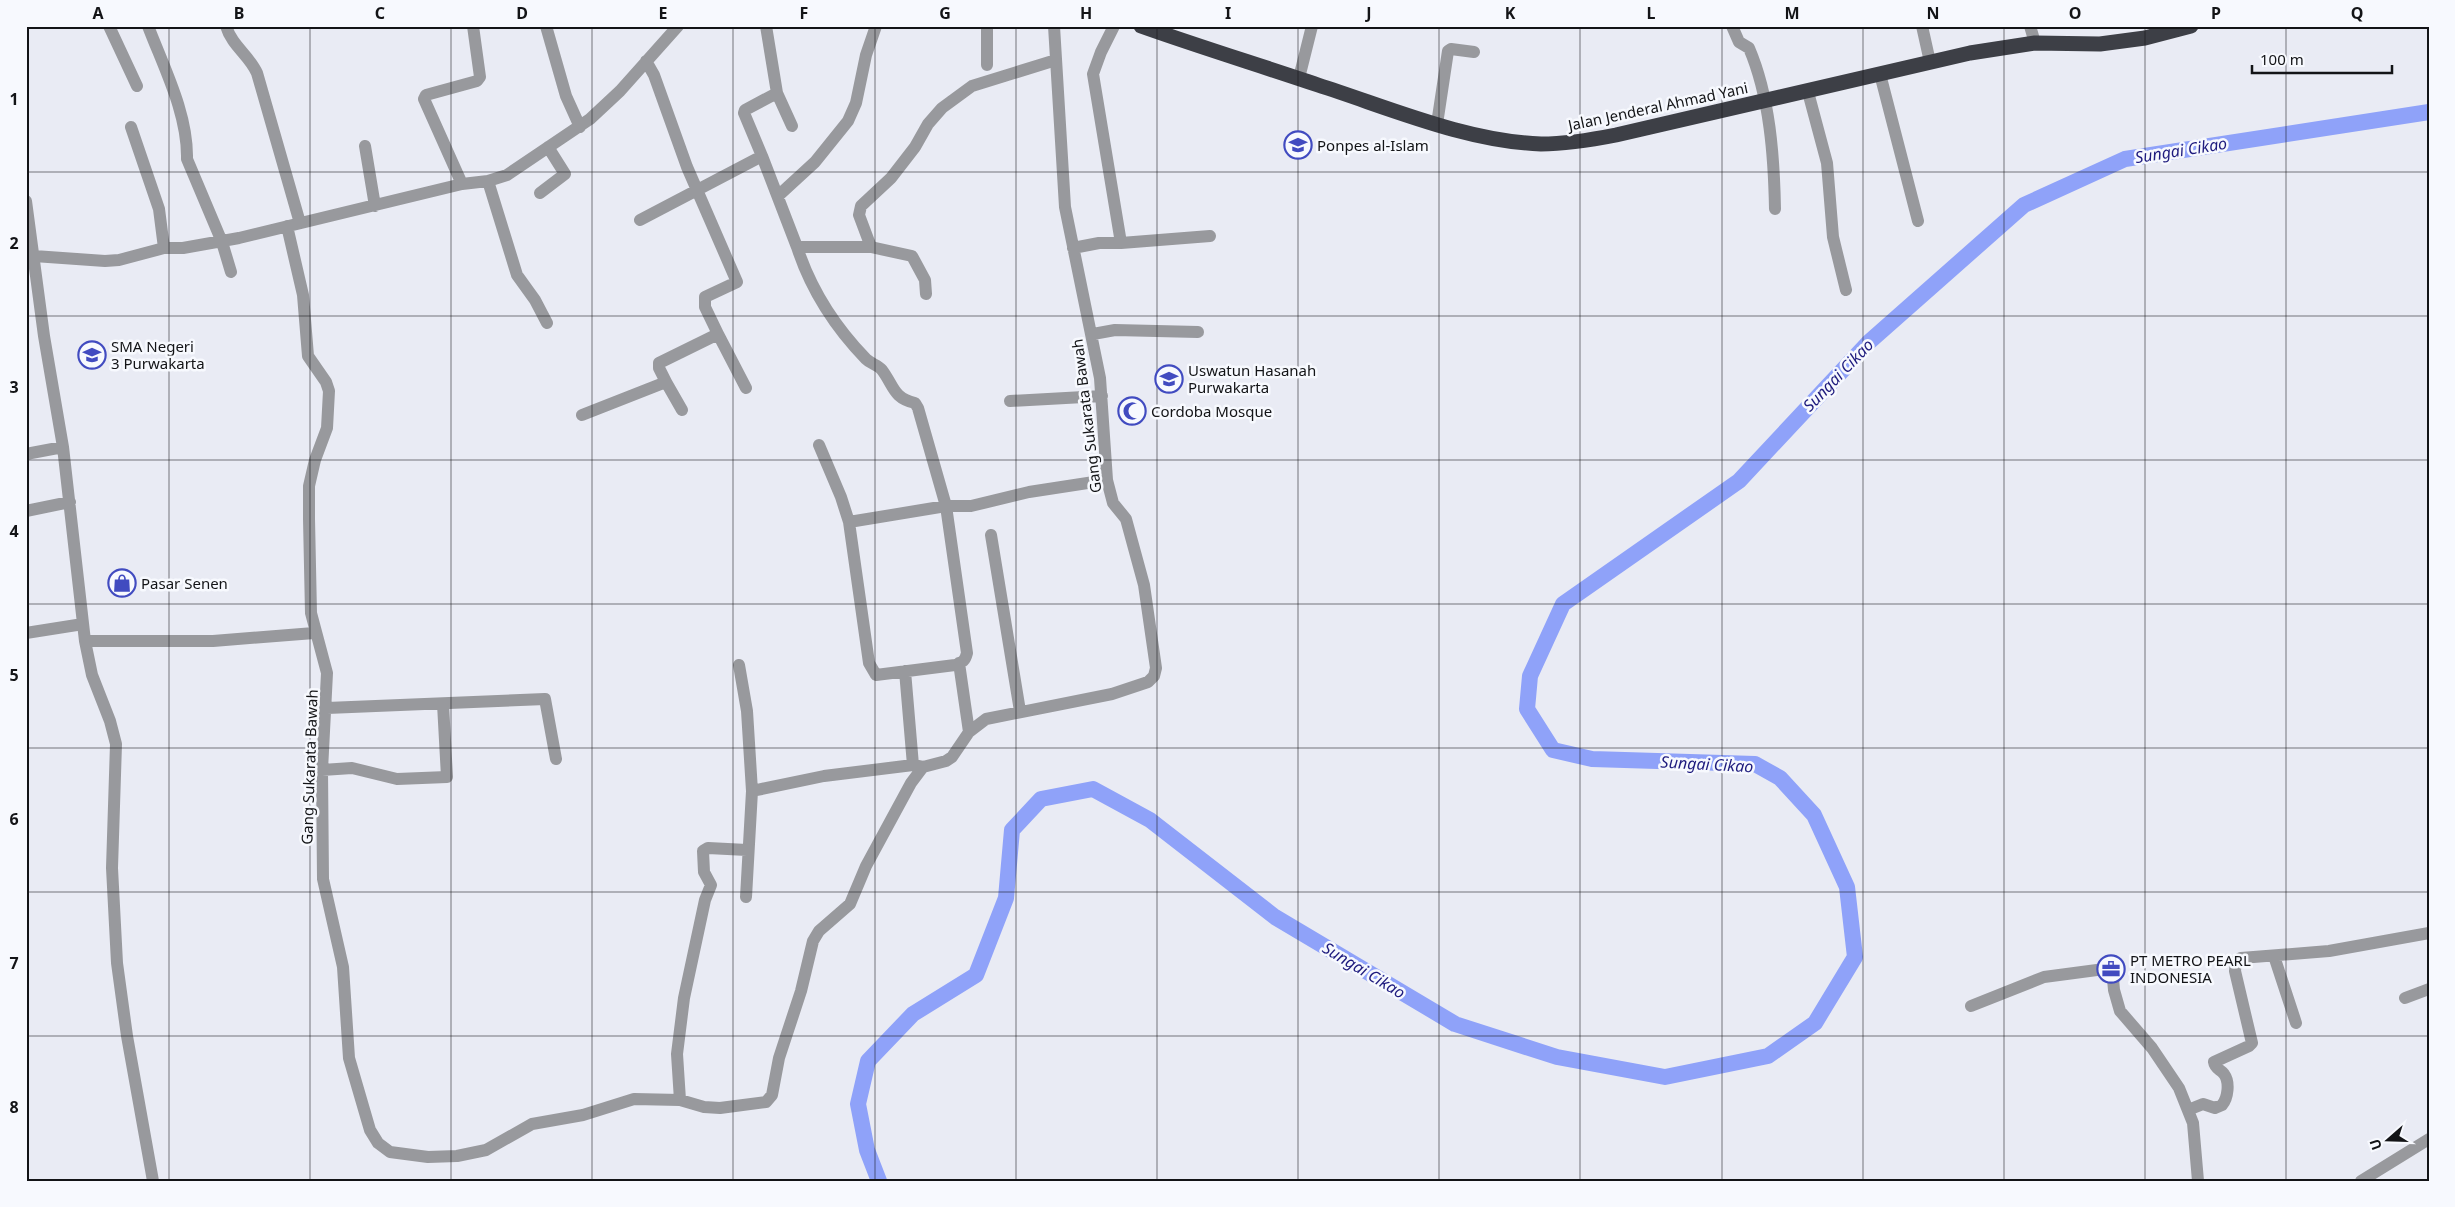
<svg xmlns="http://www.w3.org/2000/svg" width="2455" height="1207" font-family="'Noto Sans',sans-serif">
  <rect width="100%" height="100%" fill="#e9ebf4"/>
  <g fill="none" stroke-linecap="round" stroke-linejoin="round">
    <path stroke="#8fa2f9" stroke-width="16" d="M879 1181 867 1150 858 1104 868 1061 913 1014 976 975 1006 898 1012 830 1041 799 1093 789 1150 820 1275 917 1455 1024 1557 1057 1665 1077 1768 1056 1815 1023 1855 957 1847 887 1814 815 1780 778 1755 764 1592 759 1553 750 1527 709 1530 676 1563 604 1739 481 1869 342 2024 205 2125 159 2429 112"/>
    <path stroke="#98999d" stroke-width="12" d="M109 26 137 86
      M148 26C164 68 188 114 187 159L222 242 231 272
      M226 26C232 46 249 55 257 73L300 223
      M546 26 566 96 580 127
      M766 26 777 93 745 110 744 113 762 156 797 247H871L912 256 925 280 926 294
      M987 26V65
      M1732 26 1739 42 1749 48C1770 97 1774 157 1775 209
      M1922 26 1930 62
      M2030 26 2035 43
      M1880 74 1918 221
      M1299 78 1312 26
      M1808 92 1827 163 1833 237 1846 290
      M777 93 792 126
      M1437 124 1448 51 1451 49 1474 52
      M131 127 159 209 164 248
      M365 146 375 206
      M488 181 517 275 535 300 547 323
      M462 184 424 99 426 95 477 81 480 77 473 26
      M540 193 565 174 548 147
      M778 196 815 162 848 121 856 103 866 55 876 26
      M26 201 44 336 63 447 85 641 92 675 110 721 116 744 112 868 117 963 127 1036 153 1181
      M640 220 762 156
      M287 226 303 295 308 356 326 382 329 391 327 428 315 460 309 486V519L311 613 327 673 322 770 323 879 343 967 349 1058 370 1130 378 1143 390 1152 428 1157 457 1156 486 1150 532 1124 583 1115 634 1099 680 1100 704 1107 720 1108 766 1102 772 1095 779 1058 801 991 813 941 819 931 850 904 866 866 911 783 923 767 946 761 952 757 969 732 986 719 1112 694 1148 682 1154 676 1156 668 1144 585 1126 519 1113 503 1107 480 1100 378 1065 207 1054 26
      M1121 243 1210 236
      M797 247C811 290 834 326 866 359 871 364 878 365 882 370 894 386 893 398 915 403L918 408 946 506 967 653C965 661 963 662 955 665L876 675 869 663 849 522 946 506H971L1029 492 1107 480
      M871 247 859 215 861 206 891 178 915 147 928 124 942 108 972 86 1056 60
      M1073 248 1099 243H1121L1093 74 1101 52 1114 26
      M34 256 105 261 119 260 164 248H183L239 238 462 184 488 181 507 175 590 119 620 91 678 26
      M718 334 746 388
      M1093 334 1115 330 1198 332
      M666 382 682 410
      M1010 401 1102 396
      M582 415 666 382 659 368V363L718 334 705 307V297L737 282 687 167 654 75 646 61
      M819 445 841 497 849 522
      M26 454 63 447
      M26 511 70 502
      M991 535 1020 711
      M26 633 83 624
      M85 641H213L314 633
      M959 663 969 732
      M739 665 747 711 752 791 746 897
      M905 671 913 765
      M327 708 545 699 556 759
      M322 770 352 768 397 779 447 777 443 704
      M752 791 824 776 913 765 923 767
      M2274 956 2296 1023
      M2405 998 2429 989
      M1971 1006 2044 977 2112 968 2114 990 2120 1011 2152 1048 2179 1088 2193 1123 2198 1181
      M680 1100 677 1054 684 998 705 900 711 885 704 872 703 851 708 848 747 850
      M2188 1110 2203 1104 2215 1108 2222 1105C2228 1098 2230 1082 2224 1074 2220 1069 2215 1069 2214 1062L2249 1046 2252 1043 2235 971 2236 961 2241 958 2329 951 2429 933
      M2361 1181 2429 1139"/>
    <path stroke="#3d3f46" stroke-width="15" d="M1141 26C1200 47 1259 65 1318 85 1390 108 1465 141 1541 144 1567 144 1591 140 1616 135L1970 53 2035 43 2100 44 2145 38 2191 26"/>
  </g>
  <path fill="none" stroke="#131417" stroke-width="1" stroke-opacity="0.55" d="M169 26V1181M310 26V1181M451 26V1181M592 26V1181M733 26V1181M875 26V1181M1016 26V1181M1157 26V1181M1298 26V1181M1439 26V1181M1580 26V1181M1722 26V1181M1863 26V1181M2004 26V1181M2145 26V1181M2286 26V1181M26 172H2429M26 316H2429M26 460H2429M26 604H2429M26 748H2429M26 892H2429M26 1036H2429"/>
  <defs>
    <g id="school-ring" transform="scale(1.4375)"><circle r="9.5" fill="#f7f9fe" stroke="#414bc0" stroke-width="1.5"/><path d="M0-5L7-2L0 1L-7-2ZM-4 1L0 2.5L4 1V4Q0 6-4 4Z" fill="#414bc0"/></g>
    <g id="mosque-ring" transform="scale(1.4375)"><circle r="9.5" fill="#f7f9fe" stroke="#414bc0" stroke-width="1.5"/><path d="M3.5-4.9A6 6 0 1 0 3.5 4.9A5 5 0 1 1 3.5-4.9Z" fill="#414bc0"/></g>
    <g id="shop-ring" transform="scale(1.4375)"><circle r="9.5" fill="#f7f9fe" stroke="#414bc0" stroke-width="1.5"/><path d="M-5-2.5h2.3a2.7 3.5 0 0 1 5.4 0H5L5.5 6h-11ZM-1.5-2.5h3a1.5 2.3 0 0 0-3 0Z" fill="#414bc0"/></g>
    <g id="office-ring" transform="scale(1.4375)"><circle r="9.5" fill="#f7f9fe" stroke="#414bc0" stroke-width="1.5"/><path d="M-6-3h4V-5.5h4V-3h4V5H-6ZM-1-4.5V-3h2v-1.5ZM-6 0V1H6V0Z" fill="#414bc0"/></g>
  </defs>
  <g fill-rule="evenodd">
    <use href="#school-ring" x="1298" y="145"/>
    <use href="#school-ring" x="92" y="355"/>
    <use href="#school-ring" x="1169" y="379"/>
    <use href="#mosque-ring" x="1132" y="411"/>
    <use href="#shop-ring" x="122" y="583"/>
    <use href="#office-ring" x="2111" y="969"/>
  </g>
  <g text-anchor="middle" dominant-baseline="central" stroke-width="5" stroke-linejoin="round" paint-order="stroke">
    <g font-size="15" fill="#131417" stroke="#f7f9fe">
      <text transform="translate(1658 106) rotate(-12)">Jalan Jenderal Ahmad Yani</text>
      <text transform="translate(1086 416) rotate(-97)">Gang Sukarata Bawah</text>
      <text transform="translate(309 767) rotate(-88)">Gang Sukarata Bawah</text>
    </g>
    <g font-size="15" fill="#131417" stroke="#f7f9fe" text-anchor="start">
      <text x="1317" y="145">Ponpes al-Islam</text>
      <text x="111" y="346">SMA Negeri<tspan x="111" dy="17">3 Purwakarta</tspan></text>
      <text x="1188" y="370">Uswatun Hasanah<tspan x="1188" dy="17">Purwakarta</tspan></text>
      <text x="1151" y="411">Cordoba Mosque</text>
      <text x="141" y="583">Pasar Senen</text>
      <text x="2130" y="960">PT METRO PEARL<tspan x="2130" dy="17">INDONESIA</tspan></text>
    </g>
    <g font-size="16" font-style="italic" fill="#1e1b7e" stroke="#f7f9fe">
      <text transform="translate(2181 150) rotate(-9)">Sungai Cikao</text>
      <text transform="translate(1838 375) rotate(-46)">Sungai Cikao</text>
      <text transform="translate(1707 764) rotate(3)">Sungai Cikao</text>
      <text transform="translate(1364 970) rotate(31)">Sungai Cikao</text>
    </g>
  </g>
  <rect width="2455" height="1207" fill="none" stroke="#f7f9fe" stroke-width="55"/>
  <g transform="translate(2388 1140) rotate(250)" stroke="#f7f9fe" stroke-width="4" paint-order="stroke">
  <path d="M0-4L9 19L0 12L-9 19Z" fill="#131417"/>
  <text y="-8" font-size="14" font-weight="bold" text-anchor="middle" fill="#131417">U</text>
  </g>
  <path d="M2252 65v8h140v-8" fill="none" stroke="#131417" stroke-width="2.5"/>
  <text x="2260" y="65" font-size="15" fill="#131417" stroke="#f7f9fe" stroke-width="4" paint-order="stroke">100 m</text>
  <rect x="28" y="28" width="2400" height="1152" fill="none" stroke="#131417" stroke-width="2"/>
  <g font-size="16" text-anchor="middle" font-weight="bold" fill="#131417">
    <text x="98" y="19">A</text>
    <text x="239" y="19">B</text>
    <text x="380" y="19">C</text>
    <text x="522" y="19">D</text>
    <text x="663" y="19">E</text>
    <text x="804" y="19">F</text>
    <text x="945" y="19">G</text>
    <text x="1086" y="19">H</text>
    <text x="1228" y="19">I</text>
    <text x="1369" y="19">J</text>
    <text x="1510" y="19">K</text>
    <text x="1651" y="19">L</text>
    <text x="1792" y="19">M</text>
    <text x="1933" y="19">N</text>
    <text x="2075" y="19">O</text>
    <text x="2216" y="19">P</text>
    <text x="2357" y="19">Q</text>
    <text x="14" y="105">1</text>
    <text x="14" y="249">2</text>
    <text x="14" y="393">3</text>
    <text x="14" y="537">4</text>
    <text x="14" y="681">5</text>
    <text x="14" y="825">6</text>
    <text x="14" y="969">7</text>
    <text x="14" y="1113">8</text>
  </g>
</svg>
